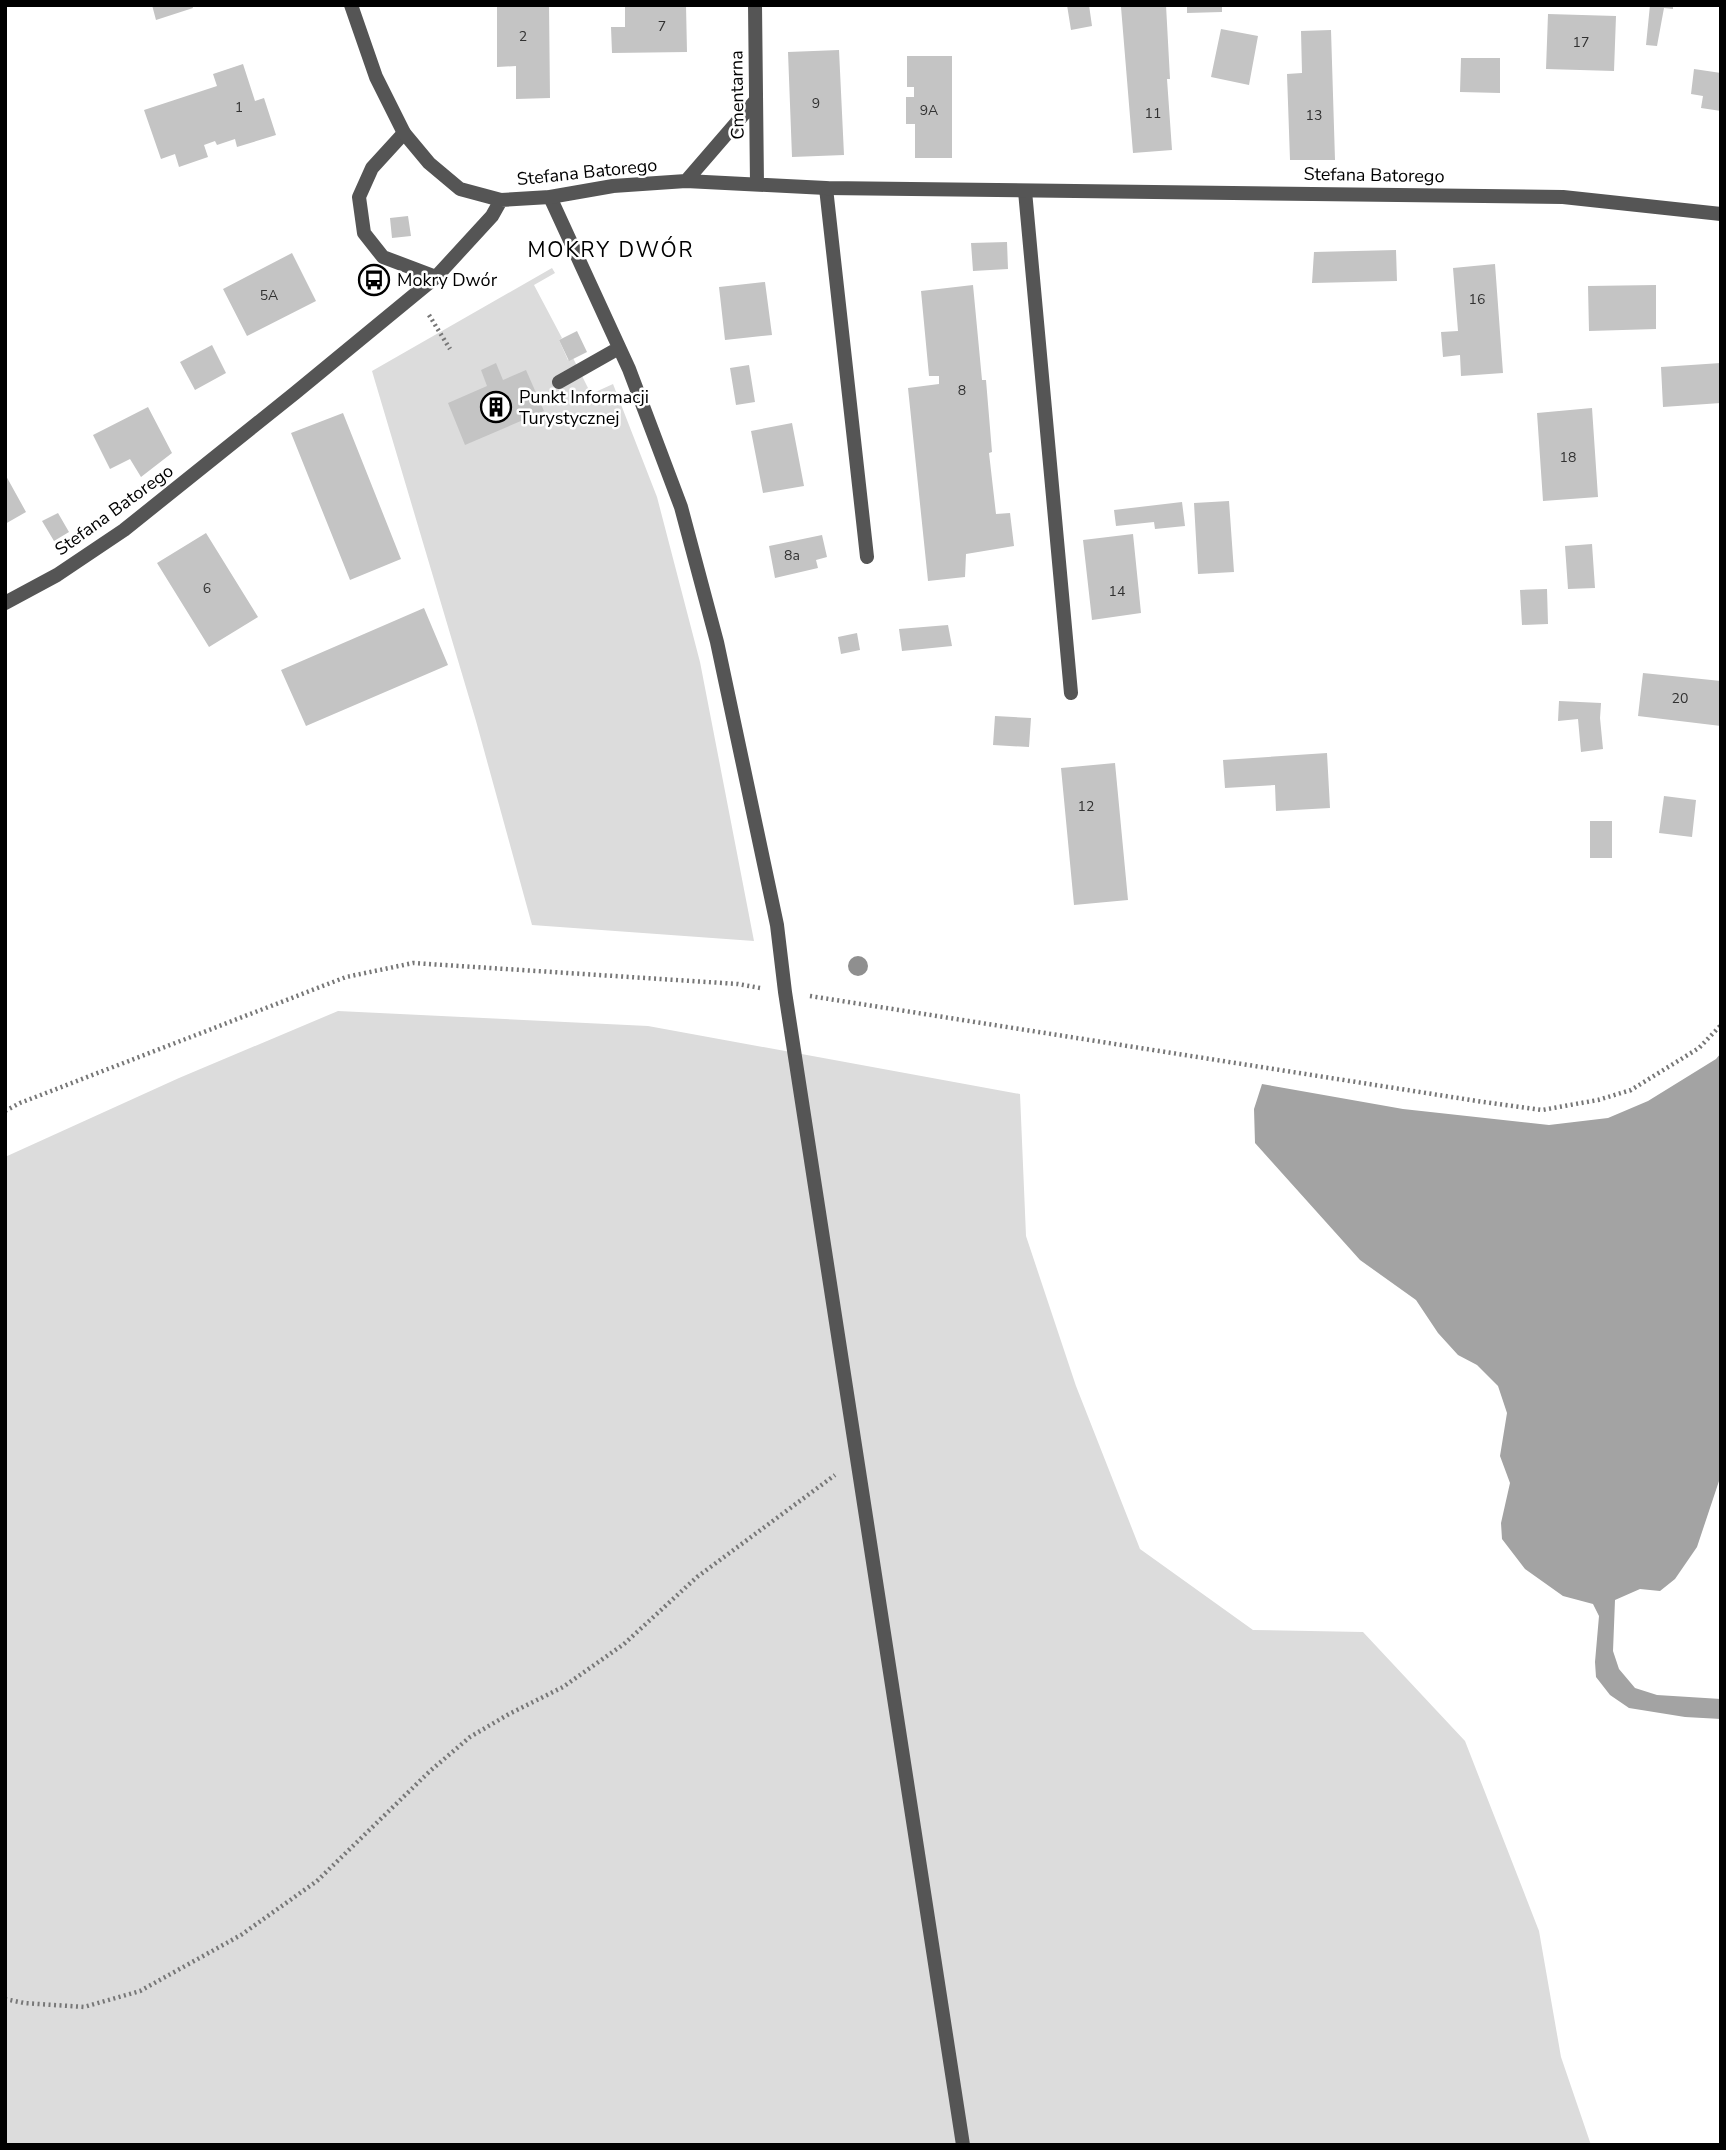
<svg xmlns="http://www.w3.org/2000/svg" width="1726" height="2150" font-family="'Nunito Sans',sans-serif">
  <rect width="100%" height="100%" fill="#fff"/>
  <path fill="#dcdcdc" d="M552 268 555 273 534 285 562 338 559 340 568 360 573 358 591 394 613 384 657 497 700 662 754 941 532 925 476 721 372 371Z
    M338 1011 648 1026 1020 1094 1026 1236 1076 1386 1140 1549 1253 1630 1363 1632 1465 1741 1539 1931 1561 2057 1591 2145H5V1157L179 1078Z"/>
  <path fill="#a3a3a3" d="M1721 1053V1475L1697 1547 1675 1579 1660 1591 1640 1589 1615 1600 1613 1651 1619 1669 1635 1688 1657 1695 1721 1699V1719L1685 1717 1629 1708 1610 1695 1596 1677 1595 1662 1599 1616 1593 1604 1563 1596 1525 1569 1502 1539 1501 1523 1510 1483 1500 1456 1507 1413 1498 1386 1477 1365 1458 1355 1438 1333 1416 1300 1360 1260 1255 1143 1254 1109 1262 1084 1403 1109 1549 1125 1608 1118 1648 1101 1716 1059Z"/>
  <path fill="#c4c4c4" d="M152 5H192L193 8 156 20Z
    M497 5H549L550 98 516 99V66L497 67Z
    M625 5H686L687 52 612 53 611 27H625Z
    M1067 5H1089L1092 26 1071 30Z
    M1166 5 1170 79H1167L1172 150 1133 153 1121 7Z
    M1187 5H1222V12L1187 13Z
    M1650 5H1673V9L1664 8 1657 46 1646 45Z
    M1548 14 1616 16 1614 71 1546 69Z
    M1221 29 1258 36 1249 85 1211 77Z
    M1331 30 1335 160H1290L1287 74 1302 73 1301 31Z
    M839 50 844 155 792 157 788 52Z
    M907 56H952V158H915V124H906V97H914V87H907Z
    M1461 58H1500V93L1460 92Z
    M243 64 255 101 264 98 276 135 237 147 235 139 217 145 215 141 204 145 208 157 179 167 175 154 161 159 144 110 217 86 213 74Z
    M1694 69 1721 73V111L1701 108 1703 96 1691 94Z
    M408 216 411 236 392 238 390 218Z
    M1007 242 1008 269 973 271 971 243Z
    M1396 250 1397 281 1312 283 1314 252Z
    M292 253 316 301 247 336 223 289Z
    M1495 264 1503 373 1461 376 1460 355 1443 357 1441 332 1458 331 1453 268Z
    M765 282 772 335 725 340 719 287Z
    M973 285 982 380H986L992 452 989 453 996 514 1010 513 1014 546 966 554 965 577 928 581 908 388 939 384V376H929L921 291Z
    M1656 285V329L1589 331 1588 286Z
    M577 331 587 352 569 361 559 340Z
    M212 345 226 373 195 390 180 362Z
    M496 363 503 380 526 370 544 411 465 445 448 403 487 386 481 370Z
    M1721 363V403L1663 407 1661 367Z
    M749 365 755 402 736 405 730 368Z
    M148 407 172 453 141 477 130 459 110 469 93 435Z
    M1592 408 1598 497 1543 501 1537 413Z
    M343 413 401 559 350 580 291 433Z
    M792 423 804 486 763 493 751 431Z
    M5 474 26 512 5 524Z
    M1229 501 1234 572 1198 574 1194 503Z
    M1182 502 1185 526 1155 529 1154 522 1116 526 1114 510Z
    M58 513 69 532 54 541 42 521Z
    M206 533 258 617 209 647 157 563Z
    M1133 534 1141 613 1092 620 1083 540Z
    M822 535 827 557 816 560 818 568 775 578 769 546Z
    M1592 544 1595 588 1568 589 1565 546Z
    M1547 589 1548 624 1522 625 1520 590Z
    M424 608 448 665 306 726 281 670Z
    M948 625 952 646 902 651 899 629Z
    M857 633 860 650 841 654 838 637Z
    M1643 673 1721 681V726L1638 716Z
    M1559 701 1601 703 1600 718 1603 749 1581 752 1578 719 1558 721Z
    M995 716 1031 718 1029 747 993 745Z
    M1327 753 1330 808 1276 811 1275 785 1225 788 1223 760Z
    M1115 763 1128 900 1074 905 1061 768Z
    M1664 796 1696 800 1692 837 1659 833Z
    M1590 821H1612V858H1590Z"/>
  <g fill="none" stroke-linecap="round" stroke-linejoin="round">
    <path stroke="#777" stroke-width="4.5" stroke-dasharray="2 3.5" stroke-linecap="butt" d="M429 315 450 349
      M810 996 1477 1101 1542 1110 1598 1100 1631 1090 1699 1048 1721 1025
      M5 1111 20 1103 346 977 413 963 738 984 760 988
      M5 1999 24 2003 84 2007 140 1991 241 1935 317 1881 430 1771 470 1737 509 1714 563 1687 624 1644 697 1577 835 1475"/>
    <path stroke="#555" stroke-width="14" d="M404 133 372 168 359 197 364 233 383 257 436 277
      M826 188 867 557
      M1025 191 1071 693
      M550 197 629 369 681 507 717 642 777 925 785 992 963 2145
      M559 382 619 348"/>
    <path stroke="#555" stroke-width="14" d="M351 5 376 77 404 133 429 163 460 189 501 200 550 197 613 186 686 181 826 188 1563 197 1721 214
      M755 5 757 184
      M686 181 756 100
      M5 603 57 575 124 530 295 393 436 277 492 216 501 200"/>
  </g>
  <circle fill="#8f8f8f" cx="858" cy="966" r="10"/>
  <defs>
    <g id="bus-ring" transform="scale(1.575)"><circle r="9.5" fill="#fff" stroke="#000" stroke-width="1.5"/><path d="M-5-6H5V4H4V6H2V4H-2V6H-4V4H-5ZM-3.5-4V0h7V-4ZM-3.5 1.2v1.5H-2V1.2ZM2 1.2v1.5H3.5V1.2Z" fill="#000"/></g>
    <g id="building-ring" transform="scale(1.575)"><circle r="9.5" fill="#fff" stroke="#000" stroke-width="1.5"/><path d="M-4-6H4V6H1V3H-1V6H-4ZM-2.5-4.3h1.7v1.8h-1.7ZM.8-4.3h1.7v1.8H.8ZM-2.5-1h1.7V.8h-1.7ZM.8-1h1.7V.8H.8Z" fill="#000"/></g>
  </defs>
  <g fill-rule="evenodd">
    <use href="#bus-ring" x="374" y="280"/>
    <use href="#building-ring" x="496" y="407"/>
  </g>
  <g text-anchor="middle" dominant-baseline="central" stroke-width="5" stroke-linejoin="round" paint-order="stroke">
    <g font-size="14" fill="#313131">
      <text x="662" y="26">7</text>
      <text x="523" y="36">2</text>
      <text x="1581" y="42">17</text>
      <text x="816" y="103">9</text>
      <text x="239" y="107">1</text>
      <text x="929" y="110">9A</text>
      <text x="1153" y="113">11</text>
      <text x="1314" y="115">13</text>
      <text x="269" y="295">5A</text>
      <text x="1477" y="299">16</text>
      <text x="962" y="390">8</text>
      <text x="1568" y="457">18</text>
      <text x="792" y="555">8a</text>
      <text x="207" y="588">6</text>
      <text x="1117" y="591">14</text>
      <text x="1680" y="698">20</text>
      <text x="1086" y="806">12</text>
    </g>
    <g font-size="18" fill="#000" stroke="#fff">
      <text transform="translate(737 95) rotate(-91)">Cmentarna</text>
      <text transform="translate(587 172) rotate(-6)">Stefana Batorego</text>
      <text transform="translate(1374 175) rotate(1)">Stefana Batorego</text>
      <text transform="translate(114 510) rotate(-36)">Stefana Batorego</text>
    </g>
    <g font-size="18" fill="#000" stroke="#fff" text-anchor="start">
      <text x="397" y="280">Mokry Dwór</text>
      <text x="519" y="397">Punkt Informacji<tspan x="519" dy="21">Turystycznej</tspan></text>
    </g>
    <g font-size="21" letter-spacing="2" fill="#000" stroke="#fff">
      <text x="611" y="250">MOKRY DWÓR</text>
    </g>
  </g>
  <rect width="1726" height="2150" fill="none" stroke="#000000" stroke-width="14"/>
</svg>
